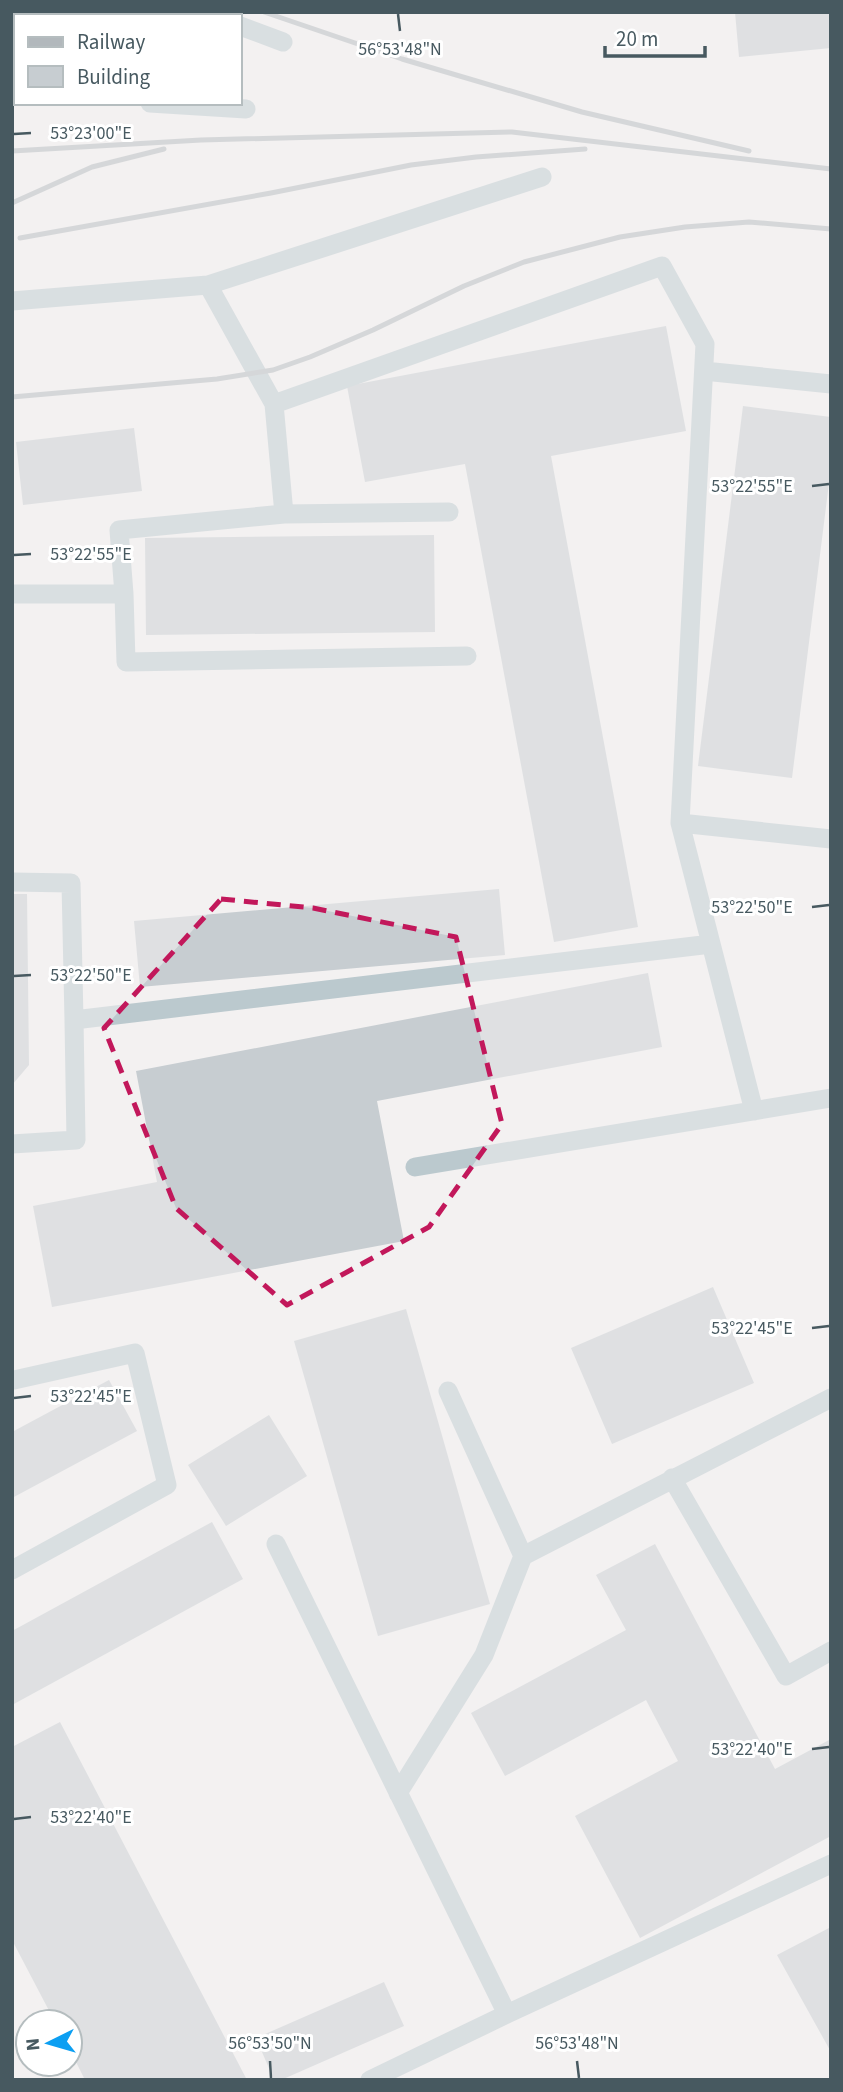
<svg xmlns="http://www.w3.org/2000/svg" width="843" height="2092" font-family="'Source Sans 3',sans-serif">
  <rect width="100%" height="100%" fill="#f3f1f1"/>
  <path fill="#c7cdd1" d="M12 12H113V16H16V58H12Z
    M735 12H831V48L739 57Z
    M666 326 686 431 551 456 638 927 554 942 465 464 365 482 347 386Z
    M743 406 831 417V467L792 778 698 766Z
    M134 428 142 491 23 505 16 442Z
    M434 535 435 632 146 635 145 538Z
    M499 889 505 955 140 987 134 921Z
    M12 894H27L29 1065 12 1085Z
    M648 973 662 1047 377 1101 404 1241 52 1307 33 1206 157 1182 136 1071Z
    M713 1287 754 1383 612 1444 571 1348Z
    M406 1309 490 1604 378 1636 294 1341Z
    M109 1380 137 1431 12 1498V1432Z
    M269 1415 307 1476 226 1526 188 1465Z
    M212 1522 243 1579 12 1705V1631Z
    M655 1544 775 1769 831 1739V1836L640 1938 575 1816 678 1761 646 1700 505 1776 471 1713 626 1630 596 1575Z
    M60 1722 247 2080H85L70 2050V2022H55L12 1940V1747Z
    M831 1927V2052L777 1955Z
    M384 1982 404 2026 281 2080H274L256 2038Z"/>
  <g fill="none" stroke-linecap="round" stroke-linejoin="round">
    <path stroke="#bbc9ce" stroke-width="19" d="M202 12 211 16
      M240 26 283 42
      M12 95H16
      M150 103 246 109
      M208 285 274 404
      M12 301 208 285 542 177
      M704 371 831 384
      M284 514 449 512
      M12 594H124L126 662 467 656
      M124 594 119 530 284 514 274 404 662 266 705 344 680 823 754 1111
      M680 823 831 839
      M12 882 71 883 74 1020
      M12 1144 76 1140 74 1020 711 944
      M415 1167 831 1098
      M448 1391 523 1556
      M672 1478 786 1676 831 1651
      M276 1544 507 2014 831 1864
      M12 1570 167 1485 135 1353 14 1380
      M398 1793 484 1655 523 1556 831 1398
      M370 2080 507 2014"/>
    <path stroke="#b2b8bc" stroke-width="5" d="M264 12 402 59 582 112 749 151
      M12 151 201 140 512 132 831 169
      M12 203 92 167 164 149
      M20 238 271 193 411 165 476 157 585 149
      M12 397 217 379 273 370 310 357 373 330 464 286 524 262 620 237 685 227 749 222 831 229"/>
  </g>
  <path d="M0 0H843V2092H0ZM221 899 313 908 456 937 502 1124 429 1227 287 1305 176 1208 104 1028Z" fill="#f3f1f1" fill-opacity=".55" fill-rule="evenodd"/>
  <path fill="none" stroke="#c2185b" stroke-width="5" stroke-dasharray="14 9" stroke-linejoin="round" d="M221 899 313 908 456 937 502 1124 429 1227 287 1305 176 1208 104 1028Z"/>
  <path fill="none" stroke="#475960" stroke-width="2.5" d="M398 14 400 31M14 134 31 133M812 486 829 484M14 555 31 554M812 907 829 905M14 976 31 975M812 1328 829 1326M14 1398 31 1396M812 1749 829 1747M14 1819 31 1817M270 2061 271 2078M577 2061 579 2078"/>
  <g font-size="18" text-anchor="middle" fill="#475960" stroke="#fff" stroke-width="6" stroke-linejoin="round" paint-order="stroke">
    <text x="400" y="55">56°53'48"N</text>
    <text x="91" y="139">53°23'00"E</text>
    <text x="752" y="492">53°22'55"E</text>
    <text x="91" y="560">53°22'55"E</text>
    <text x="752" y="913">53°22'50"E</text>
    <text x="91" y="981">53°22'50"E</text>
    <text x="752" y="1334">53°22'45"E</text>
    <text x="91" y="1402">53°22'45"E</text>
    <text x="752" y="1755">53°22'40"E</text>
    <text x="91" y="1823">53°22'40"E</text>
    <text x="270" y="2049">56°53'50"N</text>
    <text x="577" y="2049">56°53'48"N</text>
  </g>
  <rect width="843" height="2092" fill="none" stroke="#475960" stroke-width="28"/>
  <rect x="14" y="14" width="228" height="91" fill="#ffffff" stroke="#b5bdbf" stroke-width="2"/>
  <rect x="28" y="37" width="35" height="10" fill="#b2b8bc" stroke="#b5bdbf" stroke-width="2"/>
  <text x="77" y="49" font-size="21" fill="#475960">Railway</text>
  <rect x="28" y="66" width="35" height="21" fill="#c7cdd1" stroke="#b5bdbf" stroke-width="2"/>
  <text x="77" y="84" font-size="21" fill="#475960">Building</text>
  <g transform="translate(49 2043) rotate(265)"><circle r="33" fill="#ffffff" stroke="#b5bdbf" stroke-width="2"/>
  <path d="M0-5L12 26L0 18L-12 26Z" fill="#0c9ff2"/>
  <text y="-10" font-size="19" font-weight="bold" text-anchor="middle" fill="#475960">N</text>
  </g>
  <path d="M605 46v10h100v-10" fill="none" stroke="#475960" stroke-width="3.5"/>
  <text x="616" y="46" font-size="21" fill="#475960" stroke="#ffffff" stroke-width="5" paint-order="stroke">20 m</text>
</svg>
